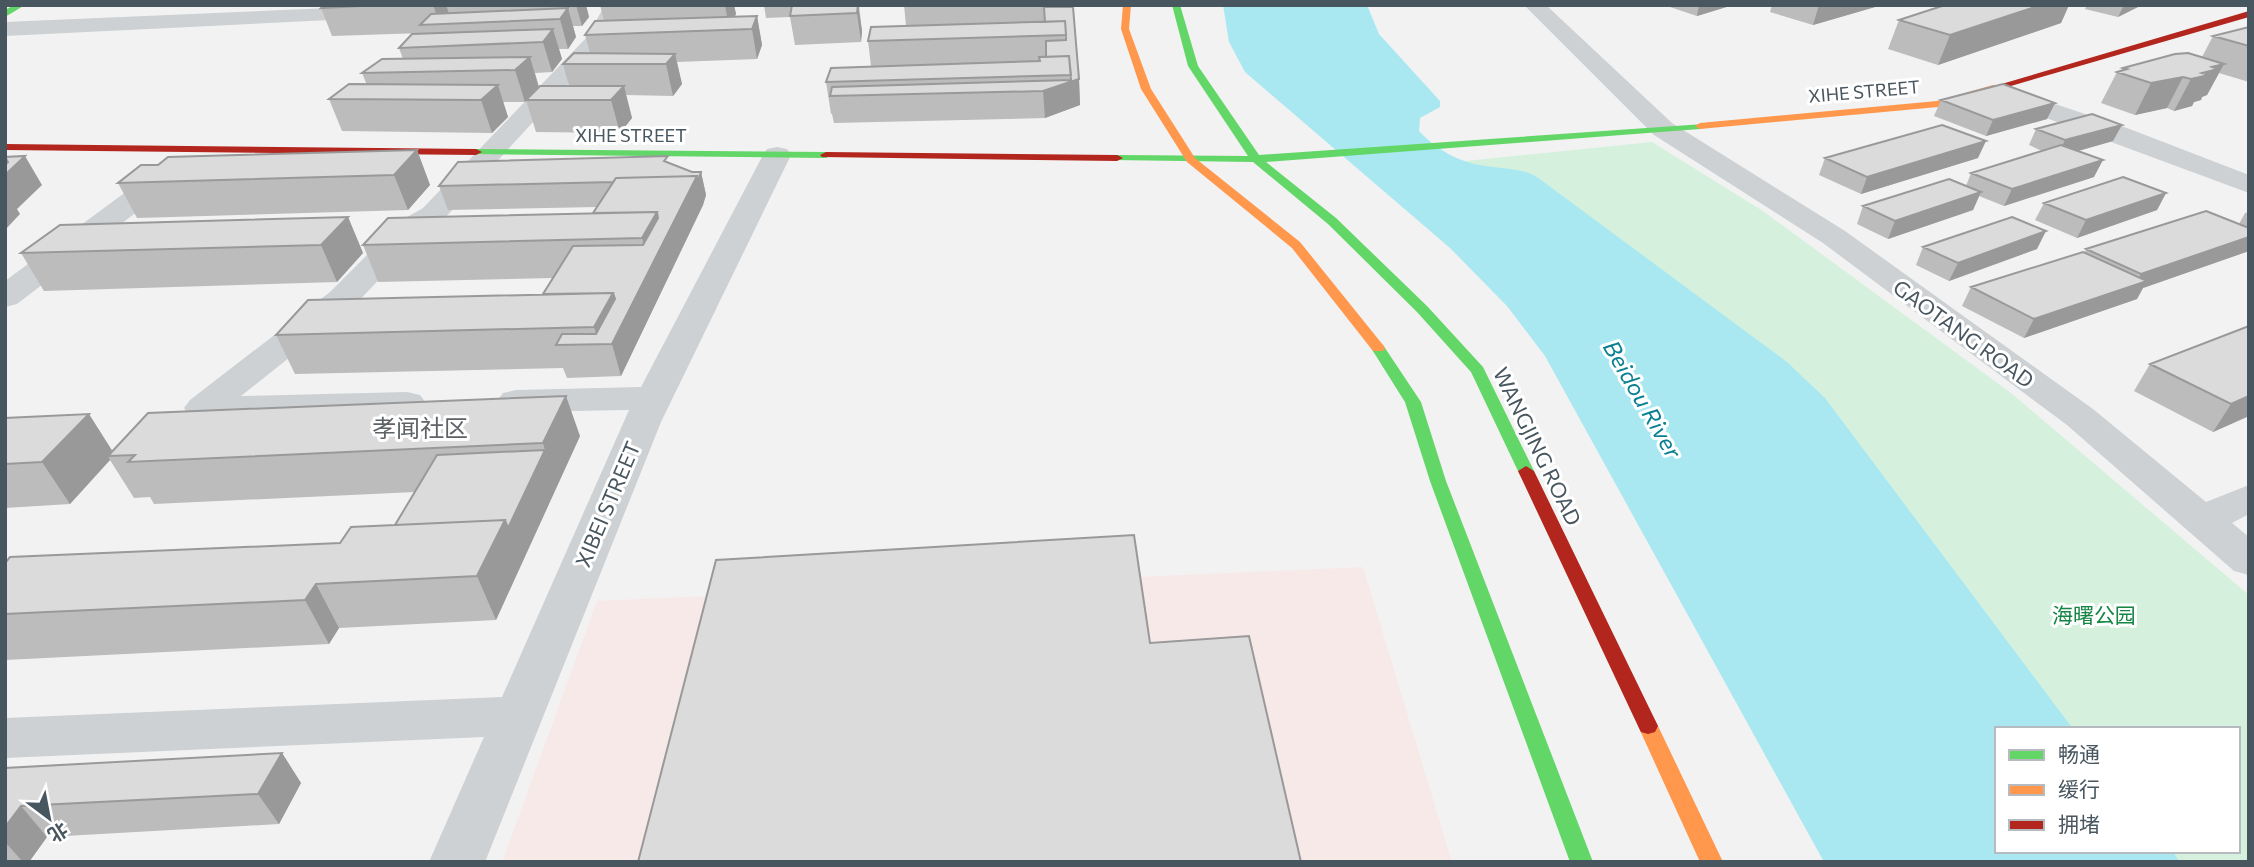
<svg xmlns="http://www.w3.org/2000/svg" width="2254" height="867" font-family="Commissioner,'Noto Sans SC',sans-serif">
  <rect width="100%" height="100%" fill="#f2f2f2"/>
  <path fill="#f8e9e9" d="M1363 567 1452 862H502L597 601Z"/>
  <path fill="#d5f1de" d="M1652 142 1763 211 2011 393 2249 595V862H2137L2129 851H2238V729H2036L1446 163Z"/>
  <path fill="#a9e8f1" d="M1223 5H1367L1379 34 1440 101V107L1420 118 1419 131C1440 153 1463 164 1493 167 1509 169 1523 169 1537 177L1787 362 1825 398 2073 729H1997V851H2172L2180 862H1824L1545 356 1507 306 1450 248 1245 72 1229 42Z"/>
  <g fill="none" stroke-linecap="round" stroke-linejoin="round">
    <path fill="#cdd1d3" fill-rule="evenodd" d="M605 5H626L604 45 443 220 424 232 354 306 241 396 407 392 420 395 426 403 420 411 407 414 203 419 190 416 184 408 190 400 330 292 402 220 423 208 587 37Z
      M1524 5H1546L1672 123 1845 231 2093 409 2206 502 2249 485V514L2232 523 2249 537V575L2234 571 2067 425 1823 243 1654 135Z
      M330 8 383 12 386 17 383 22 330 20 5 36V22Z
      M2001 86 2127 128 2249 175V193L1992 98 1989 93 1992 88Z
      M777 147 787 149 791 155 661 422 485 862H429L484 737 5 758V718L502 697 629 410 516 412 503 409 497 401 503 393 516 390 641 387 763 155 767 149Z
      M171 164 181 166 185 172 181 178 17 304 5 307V281L161 166Z"/>
    <path fill="#63d668" fill-rule="evenodd" d="M14 5H25L5 17V10Z
      M1172 5H1180L1198 66 1259 155 1704 124V128L1700 129 1266 162 1336 218 1427 306 1483 367 1534 471 1532 475H1520L1518 471 1471 372 1417 312 1328 224 1253 162 1113 160V156L1117 155 1248 156 1188 66Z
      M476 149 826 152 832 155 826 158 472 154V150Z
      M1378 344 1383 345 1421 402 1446 481 1593 862H1570L1430 481 1405 402 1371 348Z"/>
    <path fill="#ff974d" fill-rule="evenodd" d="M1123 5H1131L1129 29 1151 89 1195 158 1300 242 1383 345 1385 348 1383 351H1373L1292 248 1187 162 1141 89 1121 29Z
      M1993 85 1997 86V90L1938 107 1700 129 1695 126 1700 123 1937 101Z
      M1648 718 1655 720 1658 726 1723 862H1700L1638 726 1641 720Z"/>
    <path fill="#b3261e" fill-rule="evenodd" d="M2249 11V17L1997 90 1988 88Z
      M5 144 476 149 482 152 476 155 5 150Z
      M826 152 1117 155 1123 158 1117 161 822 157 820 155Z
      M1526 466 1534 471 1658 726 1655 732 1648 734 1641 732 1638 726 1518 471Z"/>
  </g>
  <path fill="#bcbcbd" d="M324 5H586L589 17 582 26H573L576 37 568 49H559L562 59 552 72 535 73 539 87 569 86 563 64 590 53 585 35 604 21 600 5H734L736 14 734 17 757 16 762 45 757 59 677 62 682 84 673 96 626 95 632 118 620 133 536 132 526 100 525 102H503L508 117 492 133 342 131 329 99 367 85 362 73 403 59 399 48 423 34V33L332 36 321 8Z
    M764 5H859L862 31 861 42 795 45 790 17 766 18Z
    M904 5H1072L1079 79 1080 105 1045 118 834 123 832 114H831L826 82 871 66 868 41 906 26Z
    M1664 5H1733L1697 16Z
    M1772 5H1882L1813 25 1770 12Z
    M1945 5H2069L2061 23 1938 65 1888 49 1899 20Z
    M2087 5H2142L2118 17 2085 9Z
    M2249 27V82L2219 73 2207 95 2202 97 2201 100 2194 102 2192 106 2174 111 2167 108 2135 115 2101 103 2117 72 2121 70 2123 68 2202 57 2213 36Z
    M1941 100 2055 103 2047 119 1986 136 1934 116Z
    M2036 129 2113 141 2078 151 2094 177 2004 206 1979 196 1973 210 1888 239 1857 224 1863 206 1966 186 1971 173 2042 151 2029 145Z
    M417 150 430 185 408 210 137 218 118 183Z
    M1825 158H1978L1861 194 1819 175Z
    M669 163 692 172H701L706 195 703 205 621 376 567 378 563 368 295 374 276 335 543 294 553 278 378 282 363 245 593 213 597 207 448 210 439 186Z
    M2166 193 2157 210 2077 238 2035 220 2044 203Z
    M2249 212V251L2143 288 2137 299 2024 338 1962 306 1971 287 2085 252 2086 249 2239 224 2245 213Z
    M348 217 363 253 337 282 44 291 21 253Z
    M1923 247 2037 249 1949 281 1916 265Z
    M2249 326V416L2213 432 2134 391 2150 364Z
    M5 418 112 451 580 436 496 620 339 628 329 644 5 660V563L340 543 395 525 415 492 154 504 150 497 134 498 110 460 70 504 5 508Z
    M282 753 301 783 279 824 47 837 29 862H5V768Z"/>
  <path fill="#99999a" d="M433 5H446L452 22 440 24Z
    M576 5H586L589 17 582 26Z
    M725 5H734L736 14 729 28Z
    M858 5 862 31 861 42 857 13Z
    M1699 5H1733L1697 16Z
    M1819 5H1882L1813 25Z
    M2041 5H2069L2061 23 1938 65 1950 35Z
    M2124 5H2142L2118 17Z
    M568 8 576 37 568 49 560 19Z
    M757 16 762 45 757 59 752 29Z
    M553 29 562 59 552 72 543 42Z
    M675 54 682 84 673 96 666 64Z
    M530 57 539 88 525 102 515 70Z
    M2224 64 2207 95 2202 97 2201 100 2194 102 2192 106 2174 111 2191 79 2212 67Z
    M2183 77 2167 108 2135 115 2151 83Z
    M1079 79 1080 105 1045 118 1043 91Z
    M498 85 508 117 492 133 481 100Z
    M624 86 632 118 620 133 611 100Z
    M2055 103 2047 119 1986 136 1993 120Z
    M2122 125 2113 141 2057 157 2065 140Z
    M1986 141 1978 158 1861 194 1867 177Z
    M417 150 430 185 408 210 394 175Z
    M25 156 42 185 17 209 20 214 5 230V157Z
    M2103 160 2094 177 2004 206 2012 189Z
    M701 172 706 195 703 205 621 376 612 344H599L594 327 613 293 650 268 642 238 657 212Z
    M1981 192 1973 210 1888 239 1895 221Z
    M2166 193 2157 210 2077 238 2086 220Z
    M348 217 363 253 337 282 321 245Z
    M2046 231 2037 249 1949 281 1958 263Z
    M2249 237V251L2143 288 2137 299 2024 338 2034 319 2135 285 2141 274Z
    M566 396 580 436 496 620 477 576 505 520 545 450 543 443Z
    M2249 396V416L2213 432 2231 404Z
    M89 414 115 455 108 456 110 460 70 504 42 462Z
    M316 584 339 628 329 644 305 600Z
    M282 753 301 783 279 824 258 794Z
    M21 806 47 837 29 862H23L5 842V827Z"/>
  <path fill="#dbdbdc" stroke="#99999a" stroke-width="2" d="M324 5H379L321 8Z
    M792 5H858L857 13 790 16Z
    M1945 5H2041L1950 35 1899 20Z
    M1044 7H1073L1079 79 1043 91 830 96 832 87 1071 80 1069 56 1046 57V41L1066 40V35L1065 21 1045 22Z
    M568 8 560 19 420 25 431 14Z
    M757 16 752 29 585 35 595 21Z
    M1065 21 1066 35 868 41 871 27Z
    M2249 27V46L2213 36Z
    M553 29 543 42 399 48 412 34Z
    M574 53 675 54 666 64H563Z
    M2188 53 2224 64 2212 67 2218 69 2202 73 2209 75 2191 79 2183 77 2151 83 2117 72 2127 69 2123 68 2175 54Z
    M1069 56 1071 75 826 82 831 68 1040 61 1039 57Z
    M530 57 515 70 362 73 382 59Z
    M349 84 498 85 481 100 329 99Z
    M2003 84 2055 103 1993 120 1941 100Z
    M540 86H624L611 100H526Z
    M2092 114 2122 125 2065 140 2036 129Z
    M1942 125 1986 141 1867 177 1825 158Z
    M2061 145 2103 160 2012 189 1971 173Z
    M417 150 394 175 118 183 141 165H158L168 157Z
    M25 156 5 175V165L8 162 5 157Z
    M668 156 664 161 692 172H701L698 181 697 176 616 178 613 182 439 186 458 162Z
    M697 176 612 344 556 345 562 334H596L615 299 613 293 543 294 573 246 643 245 658 218 657 212 593 213 616 178Z
    M2123 177 2166 193 2086 220 2044 203Z
    M1949 179 1981 192 1895 221 1863 206Z
    M2206 211 2249 228V237L2141 274 2086 249Z
    M657 212 642 238 363 245 388 218Z
    M348 217 321 245 21 253 60 225Z
    M2012 217 2046 231 1958 263 1923 247Z
    M2083 252 2147 281 2034 319 1971 287Z
    M613 293 594 327 276 335 308 300Z
    M2249 326V396L2231 404 2150 364Z
    M566 396 543 443 128 462 135 455 108 456 148 413Z
    M89 414 42 462 5 464V418Z
    M545 450 508 528 505 520 395 525 437 455Z
    M505 520 477 576 316 584 305 600 5 614V563L10 557 340 543 351 527Z
    M1134 535 1150 643 1249 636 1301 862H638L716 560Z
    M282 753 258 794 21 806 5 827V768Z"/>
  <g text-anchor="middle" dominant-baseline="central" stroke-width="6" stroke-linejoin="round" paint-order="stroke">
    <g font-size="18" fill="#48565f" stroke="#fff">
      <text transform="translate(1864 91) rotate(-5)">XIHE STREET</text>
      <text x="631" y="135">XIHE STREET</text>
    </g>
    <g font-size="21" fill="#48565f" stroke="#fff">
      <text transform="translate(1964 333) rotate(36)">GAOTANG ROAD</text>
      <text transform="translate(1538 446) rotate(64)">WANGJING ROAD</text>
      <text transform="translate(607 504) rotate(-67)">XIBEI STREET</text>
    </g>
    <g font-size="21" fill="#148543" stroke="#fff">
      <text x="2094" y="614">海曙公园</text>
    </g>
    <g font-size="23" font-style="italic" fill="#098093" stroke="#fff">
      <text transform="translate(1643 399) rotate(60)">Beidou River</text>
    </g>
    <g font-size="24" fill="#5d6266" stroke="#fff">
      <text x="420" y="427">孝闻社区</text>
    </g>
  </g>
  <rect width="2254" height="867" fill="none" stroke="#48565f" stroke-width="14"/>
  <rect x="1995" y="727" width="245" height="126" fill="#ffffff" stroke="#b6bbbf" stroke-width="2"/>
  <rect x="2009" y="750" width="35" height="10" fill="#63d668" stroke="#b6bbbf" stroke-width="2"/>
  <text x="2058" y="762" font-size="21" fill="#48565f">畅通</text>
  <rect x="2009" y="785" width="35" height="10" fill="#ff974d" stroke="#b6bbbf" stroke-width="2"/>
  <text x="2058" y="797" font-size="21" fill="#48565f">缓行</text>
  <rect x="2009" y="820" width="35" height="10" fill="#b3261e" stroke="#b6bbbf" stroke-width="2"/>
  <text x="2058" y="832" font-size="21" fill="#48565f">拥堵</text>
  <g transform="translate(49 818) rotate(148)" stroke="#ffffff" stroke-width="5" paint-order="stroke">
  <path d="M0-5L12 26L0 18L-12 26Z" fill="#48565f"/>
  <text y="-10" font-size="19" font-weight="bold" text-anchor="middle" fill="#48565f">北</text>
  </g>
</svg>
